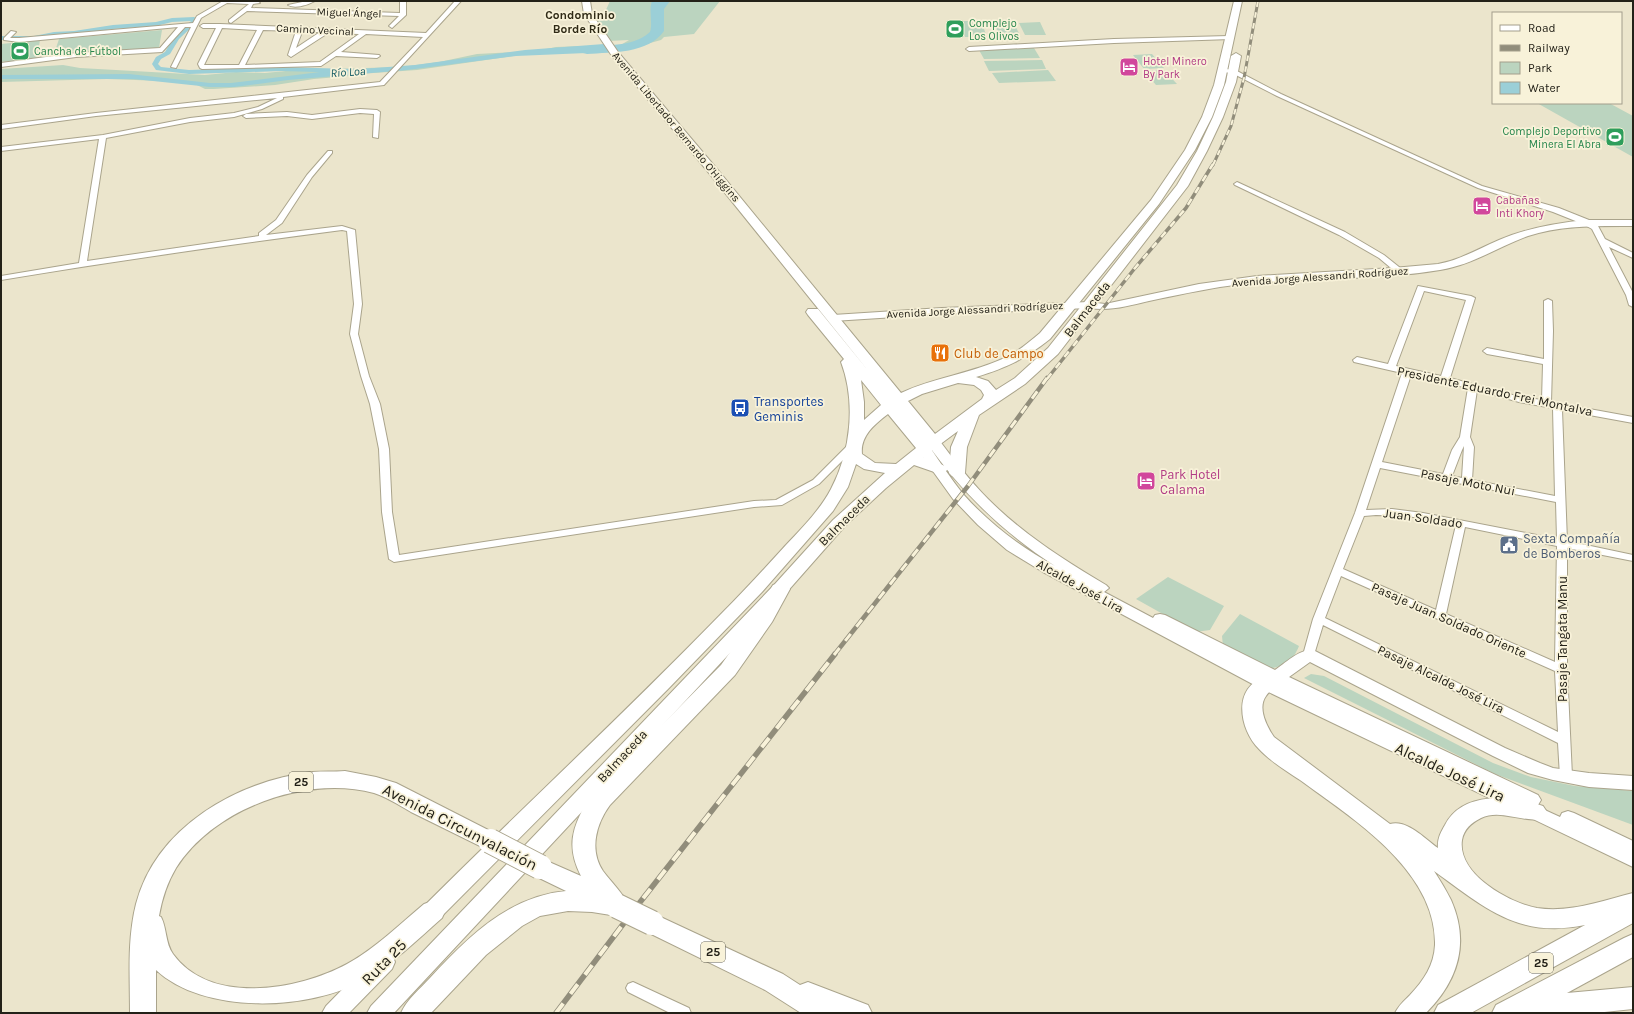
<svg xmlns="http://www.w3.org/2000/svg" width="1634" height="1014" font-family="Karla,sans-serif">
  <rect width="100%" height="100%" fill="#ebe5cc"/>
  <path fill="#bbd4bf" d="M610 1H720L694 34 664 37 661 40 625 50 590 53H534L417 70 359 74 350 76 314 79 275 85 214 89H205L197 85 163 81 107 79 1 82V69L63 65 80 68 205 75 236 72 265 73 296 70 401 67 439 62 477 54 537 51 556 47 583 46 601 48 619 46 629 40 608 41 591 16 597 13 605 12Z
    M960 21H981L987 37H965Z
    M993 22H1013L1020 35H1000Z
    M1040 22 1046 35H1025L1019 23Z
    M162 30 159 48 53 57 59 39Z
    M40 40 37 58 1 62V44Z
    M1034 48 1040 58 984 59 979 50Z
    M1152 54 1164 68 1144 69 1133 55Z
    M1042 60 1046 69 989 71 984 61Z
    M1048 70 1056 81 999 83 992 73Z
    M1164 70 1177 84 1156 85 1144 71Z
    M1537 103H1609L1633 116V157Z
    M1168 577 1224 606 1210 630 1195 632 1136 599Z
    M1240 614 1299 646C1292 663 1284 666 1268 669L1223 646 1222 636Z
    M1311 674 1324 676 1493 763 1531 777 1575 786 1633 791V825L1495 774 1304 678Z"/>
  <path fill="#9bcfd7" d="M652 1H669L662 9V32L659 36 653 37 649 35C654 24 648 12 652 1Z
    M604 44 610 52 516 56 407 70 288 80 234 87H210L134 79H1V75L129 74 210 83H231L320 72 415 65 525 50Z"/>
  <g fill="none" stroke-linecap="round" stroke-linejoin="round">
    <path fill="#9bcfd7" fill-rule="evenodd" d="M194 17 199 20 179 39 170 54 161 59 158 64 161 67 189 70 282 67 351 69 355 71 351 73 282 71 189 74 156 70 152 64 156 57 165 52 174 37 191 21 172 22 156 26 113 29 74 35 54 36 34 40H1V36H34L54 32 74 31 113 25 156 22 172 18Z"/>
    <path fill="#9bcfd7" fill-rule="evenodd" d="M659 1H670L664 9V31C648 54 612 52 587 54L583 53 581 50 583 47 587 46C609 45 636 47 652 30V9Z"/>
    <g stroke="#aaa48c" stroke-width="2">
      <path id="street" d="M223 1H257L260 3 253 4 251 8 400 13V1H406V15L392 28 389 26 399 16 247 11 231 23 229 22V20L249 4 227 3 201 18 176 68 171 67 191 27H185L162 52 76 57 1 67V63L76 53 160 48 178 27 19 42 4 40V38L11 31 16 32 10 38H19L193 23 197 16Z
        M307 1H315C308 5 295 9 288 5Z
        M455 1H461L384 85 283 97V99L262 109 234 117 190 122 106 138 87 261 259 236V233L276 220 307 175 328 151H332V153L312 177 282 223 266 235 342 226 355 230 362 304 358 334 369 376 380 404 389 449 392 512 399 555 754 501 776 500 813 480 851 442H857L859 444 819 484 782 505 754 507 394 562 389 559 382 512 379 449 370 404 361 376 350 334 354 304 347 231 342 230C228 245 114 261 1 280V276L79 263 99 139 1 151V147L103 135 190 118 234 113 258 107 277 98 96 116 1 129V125L96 113 380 82 423 37 366 34 341 52 379 55 380 56 377 58 336 56 321 66 202 69 200 68 198 64 216 28H203L200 26 203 24H220L426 33ZM222 28 257 30 239 65H204ZM263 30 296 31 288 55 291 57 328 33 359 34 320 62 245 65ZM302 32H320L296 48Z
        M1229 36 1232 38 1231 39 1114 43 969 51 966 49 969 47 1114 39Z
        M1225 69 1235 70 1281 94 1482 186 1559 208 1589 220 1598 226 1605 239 1633 253V258L1609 247 1633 293V307L1629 305 1626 295 1592 229 1583 224 1553 212 1478 188 1277 96 1232 73 1223 72V70Z
        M360 109 377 110 380 112 378 138 373 137 374 114 360 113 312 119 287 116 246 118 243 116 246 114 287 112 312 115Z
        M1237 182 1345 232 1384 255 1404 271 1403 273H1397L1379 258 1339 235 1235 185 1234 184Z
        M1418 286 1471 296 1475 298 1450 378 1520 397 1542 400 1543 364 1487 354 1483 351 1487 348 1544 359V301L1548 299 1552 301 1553 331 1551 402 1633 417V423L1562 410 1567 541 1633 555V561L1567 548V669L1572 776 1570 779 1566 781 1562 779 1560 776 1558 743 1323 625 1313 658H1305L1303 655 1313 619 1355 513 1402 373 1354 362 1353 360 1357 357 1388 364ZM1424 291 1466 300 1441 376 1396 366ZM1411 375 1468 388 1460 437 1452 450 1443 474 1382 462ZM1477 390 1519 402 1553 408 1555 496 1472 480 1474 447 1470 437ZM1464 446 1462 478 1452 476 1462 450ZM1380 468 1556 502 1557 539 1423 513 1392 509 1366 510ZM1376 515 1408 516 1456 525 1436 610 1343 569 1364 516ZM1465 527 1557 546 1555 662 1446 614ZM1341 576 1555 671 1558 732 1325 618Z
        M633 982 689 1008 691 1013H670L628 992 626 988 628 984Z"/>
    </g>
    <g stroke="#aaa48c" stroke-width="2">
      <path id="secondary" d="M1586 220H1633V226C1598 226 1561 225 1528 236 1498 247 1472 265 1440 270 1368 282 1293 276 1220 287 1196 291 1172 296 1149 301 1127 306 1111 311 1089 308L942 314 833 321 829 320 827 318 829 316 833 315 942 308 1089 302 1105 304 1199 284 1257 276 1393 268 1438 264C1460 260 1478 249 1499 240 1527 228 1556 223 1586 220Z
        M934 439 939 440C954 460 970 481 988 499 1023 534 1064 560 1106 585L1109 588 1104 592 1153 618 1155 615 1160 614 1165 615 1275 670C1286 663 1301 647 1315 651L1505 748 1540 763 1553 768 1589 773 1633 776V790L1589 787 1553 780 1528 773 1493 756 1310 662 1289 677 1538 795 1541 800 1538 805 1536 806 1560 817 1562 813 1568 811 1574 813 1633 841V867L1260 688 1043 572 1007 550 978 525 953 499 917 449 919 446H929C940 462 951 479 963 494 989 523 1020 547 1055 566 1004 533 962 493 927 443L929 440Z"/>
    </g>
    <g stroke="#aaa48c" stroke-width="2">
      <path id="primary" d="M582 1H590L592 14 618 52 717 169 901 393C932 378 968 374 1000 360 1015 354 1027 344 1040 333L1151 200 1185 150 1202 117 1214 85 1234 1H1242L1224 85 1212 117 1195 150 1159 204 1050 339C1025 359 1006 368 976 377L988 381 996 390 1015 378 1048 348 1177 185 1197 151 1213 117 1226 82 1231 56 1236 53 1241 56 1236 82 1223 117 1207 151 1188 186 1058 354 1025 384 979 415 967 447 965 473 962 476 957 478 952 476 949 473 951 447 958 431 923 457 945 466 948 469 945 472 940 474 914 465 886 488 845 526 786 593 394 1013H367L371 1006 774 585 833 520 885 473 864 469 856 464 848 487 833 511 762 592 669 688 434 924 426 927 418 924 415 918 418 912C519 811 624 714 724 611 745 590 765 568 786 545 802 528 820 510 831 489 851 451 856 402 841 362L844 359 808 315 806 312 808 309H818L870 373 709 173 612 56 584 14ZM861 380 881 405 864 420V402ZM958 383 974 385 981 390 984 395 982 399 935 434 908 401 922 394ZM888 414 916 448 896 464 875 463 862 454C860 436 875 424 888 414Z
        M384 952 392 955 395 962 392 969 349 1013H322L326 1006 376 955Z"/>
    </g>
    <g stroke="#aaa48c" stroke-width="2">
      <path id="highway" d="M780 583 787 585 790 589 772 622 735 675 610 805C596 824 589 850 603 871 612 883 623 893 629 906L626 913 617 916 592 912 568 911 540 916 522 926 486 955 431 1013H401C407 999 420 989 430 978 467 938 509 896 566 891L531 874 528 867 531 860 540 858 581 876C566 847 572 827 588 800L721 665 753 620 773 585Z
        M1266 677 1273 679 1277 684C1274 689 1269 691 1266 696 1257 708 1267 727 1274 737L1390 824C1407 819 1425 839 1438 848 1437 839 1441 832 1445 825 1463 790 1512 796 1543 806L1547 812 1543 818C1524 824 1501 808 1481 818 1471 823 1464 829 1462 840 1457 874 1509 903 1537 908 1570 913 1602 901 1633 893V923L1471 1013H1434L1438 1005 1585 925C1518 939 1484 907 1434 871 1440 880 1446 890 1451 900 1470 943 1458 981 1426 1013H1395C1399 1005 1404 1001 1410 995 1424 980 1434 965 1435 945 1437 871 1352 818 1300 780 1286 771 1270 761 1259 749 1239 729 1232 686 1266 677Z
        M345 771 376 777 396 783 498 835 502 841 498 847 490 850 482 847C458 835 435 824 411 812 399 805 387 797 374 793 306 775 214 808 176 868 167 883 162 899 159 916L161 917C167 928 165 943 173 954 211 1006 299 990 347 964 376 948 400 924 424 904L433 901 442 904 445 911 442 918C418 939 394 963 366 979 308 1012 203 1014 156 970V1013H130C130 977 127 940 136 904 156 827 237 781 312 772 323 771 334 772 345 771Z
        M652 913 783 974 800 985 808 982 868 1005 872 1013H801L765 990 643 930 639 923 643 916Z
        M1633 934V957L1567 993 1633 987V1009L1595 1013H1492L1496 1005 1624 938Z"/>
    </g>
    <use href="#street" fill="#fff" fill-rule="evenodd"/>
    <use href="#secondary" fill="#fff" fill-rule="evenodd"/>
    <use href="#primary" fill="#fff" fill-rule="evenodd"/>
    <use href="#highway" fill="#fff" fill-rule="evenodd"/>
    <g stroke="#918d7b" stroke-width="3">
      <path id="rail-far3" d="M1213 165 1231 126 1244 78 1258 1"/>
    </g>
    <g stroke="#918d7b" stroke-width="3.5">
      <path id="rail-far2" d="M1047 379 1135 268 1186 208 1213 164"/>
    </g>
    <g stroke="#918d7b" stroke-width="4.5">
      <path id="rail-far1" d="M834 655 968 486 1047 378"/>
    </g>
    <g stroke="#918d7b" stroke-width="5.5">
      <path id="rail" d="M556 1013 630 915 835 654"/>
    </g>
    <use href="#rail-far3" stroke="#f8f2d9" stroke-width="2" stroke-dasharray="5.5" stroke-linecap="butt"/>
    <use href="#rail-far2" stroke="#f8f2d9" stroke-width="2.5" stroke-dasharray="7" stroke-linecap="butt"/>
    <use href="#rail-far1" stroke="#f8f2d9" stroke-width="3" stroke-dasharray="9" stroke-linecap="butt"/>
    <use href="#rail" stroke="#f8f2d9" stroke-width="4" stroke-dasharray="12" stroke-linecap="butt"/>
    <g stroke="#aaa48c" stroke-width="26" stroke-linecap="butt">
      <path id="highway-bridge" d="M490 841 540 867
        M617 906 652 923"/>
    </g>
    <use href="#highway-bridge" stroke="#fff" stroke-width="24"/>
  </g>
  <defs>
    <g id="stadium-square" transform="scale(1)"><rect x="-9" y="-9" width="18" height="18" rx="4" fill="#2e9e5b" stroke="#f8f2d9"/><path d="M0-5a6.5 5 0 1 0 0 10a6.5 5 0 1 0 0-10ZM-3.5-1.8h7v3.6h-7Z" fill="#fff"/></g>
    <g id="hotel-square" transform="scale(1)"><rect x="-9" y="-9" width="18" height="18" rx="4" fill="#d1479c" stroke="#f8f2d9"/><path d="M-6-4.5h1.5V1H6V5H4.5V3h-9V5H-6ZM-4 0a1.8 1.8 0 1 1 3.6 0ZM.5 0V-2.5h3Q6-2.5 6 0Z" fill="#fff"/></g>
    <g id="restaurant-square" transform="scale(1)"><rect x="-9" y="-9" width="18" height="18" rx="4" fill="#e8710a" stroke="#f8f2d9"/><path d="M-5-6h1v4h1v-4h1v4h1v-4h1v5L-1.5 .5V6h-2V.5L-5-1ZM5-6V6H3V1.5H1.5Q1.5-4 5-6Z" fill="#fff"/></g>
    <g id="bus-square" transform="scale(1)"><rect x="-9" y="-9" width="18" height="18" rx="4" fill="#1a4fb4" stroke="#f8f2d9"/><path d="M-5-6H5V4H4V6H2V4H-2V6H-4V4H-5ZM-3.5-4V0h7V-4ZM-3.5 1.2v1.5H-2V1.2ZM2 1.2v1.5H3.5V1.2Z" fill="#fff"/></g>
    <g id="civic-square" transform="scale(1)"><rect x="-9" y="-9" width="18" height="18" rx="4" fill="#5c6f8a" stroke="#f8f2d9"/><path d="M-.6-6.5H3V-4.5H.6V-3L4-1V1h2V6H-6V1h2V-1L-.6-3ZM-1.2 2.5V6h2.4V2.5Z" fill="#fff"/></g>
  </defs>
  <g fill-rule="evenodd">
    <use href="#stadium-square" x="955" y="29"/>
    <use href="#stadium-square" x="20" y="51"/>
    <use href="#hotel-square" x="1129" y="67"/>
    <use href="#stadium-square" x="1615" y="137"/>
    <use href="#hotel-square" x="1482" y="206"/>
    <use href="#restaurant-square" x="940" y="353"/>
    <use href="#bus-square" x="740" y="408"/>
    <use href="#hotel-square" x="1146" y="481"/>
    <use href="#civic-square" x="1509" y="545"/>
  </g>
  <g text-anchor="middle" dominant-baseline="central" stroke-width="3.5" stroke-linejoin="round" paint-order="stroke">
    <g font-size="11" fill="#232118" stroke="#f8f2d9">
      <text transform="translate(349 13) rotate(2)">Miguel Ángel</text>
      <text transform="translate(315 30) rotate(3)">Camino Vecinal</text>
      <text transform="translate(676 127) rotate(50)">Avenida Libertador Bernardo O'Higgins</text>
      <text transform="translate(1320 277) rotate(-4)">Avenida Jorge Alessandri Rodríguez</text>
      <text transform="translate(975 310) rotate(-3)">Avenida Jorge Alessandri Rodríguez</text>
    </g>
    <g font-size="11" fill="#27864d" stroke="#f8f2d9" text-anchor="start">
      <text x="969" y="23">Complejo<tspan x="969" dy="13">Los Olivos</tspan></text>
      <text x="34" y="51">Cancha de Fútbol</text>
      <text x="1601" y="131" text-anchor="end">Complejo Deportivo<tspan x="1601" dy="13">Minera El Abra</tspan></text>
    </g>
    <g font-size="11" fill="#b23c85" stroke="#f8f2d9" text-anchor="start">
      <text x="1143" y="61">Hotel Minero<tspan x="1143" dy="13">By Park</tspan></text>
      <text x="1496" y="200">Cabañas<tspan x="1496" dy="13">Inti Khory</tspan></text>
    </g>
    <g font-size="12" font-weight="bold" fill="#2f2a16" stroke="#f8f2d9">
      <text x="580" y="15">Condominio<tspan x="580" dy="14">Borde Río</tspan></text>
    </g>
    <g font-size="12" font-style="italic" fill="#115a63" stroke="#f8f2d9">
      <text transform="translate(348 72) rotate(-4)">Río Loa</text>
    </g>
    <g fill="#f8f2d9" stroke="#636052" stroke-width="1">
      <rect x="289" y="772" width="24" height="20" rx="3"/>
      <rect x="701" y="942" width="24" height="20" rx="3"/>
      <rect x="1529" y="953" width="24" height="20" rx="3"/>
    </g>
    <g font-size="12" font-weight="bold" fill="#232118">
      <text x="301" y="782">25</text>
      <text x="713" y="952">25</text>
      <text x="1541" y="963">25</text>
    </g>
    <g font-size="13" fill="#232118" stroke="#f8f2d9">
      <text transform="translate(1087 309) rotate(-52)">Balmaceda</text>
      <text transform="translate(1495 391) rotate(12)">Presidente Eduardo Frei Montalva</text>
      <text transform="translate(1468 482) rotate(11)">Pasaje Moto Nui</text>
      <text transform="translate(1423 518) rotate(8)">Juan Soldado</text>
      <text transform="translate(844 520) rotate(-45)">Balmaceda</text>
      <text transform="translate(1080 586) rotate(29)">Alcalde José Lira</text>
      <text transform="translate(1449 620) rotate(24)">Pasaje Juan Soldado Oriente</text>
      <text transform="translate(1562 639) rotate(-90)">Pasaje Tangata Manu</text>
      <text transform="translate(1441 679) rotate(26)">Pasaje Alcalde José Lira</text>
      <text transform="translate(622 756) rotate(-47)">Balmaceda</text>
    </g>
    <g font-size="13" fill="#c56008" stroke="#f8f2d9" text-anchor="start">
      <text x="954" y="353">Club de Campo</text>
    </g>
    <g font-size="13" fill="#164399" stroke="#f8f2d9" text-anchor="start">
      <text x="754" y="401">Transportes<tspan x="754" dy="15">Geminis</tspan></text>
    </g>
    <g font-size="13" fill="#b23c85" stroke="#f8f2d9" text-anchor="start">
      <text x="1160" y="474">Park Hotel<tspan x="1160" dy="15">Calama</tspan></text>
    </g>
    <g font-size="13" fill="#4e5e75" stroke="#f8f2d9" text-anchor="start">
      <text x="1523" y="538">Sexta Compañía<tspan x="1523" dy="15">de Bomberos</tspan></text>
    </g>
    <g font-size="16" fill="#232118" stroke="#f8f2d9">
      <text transform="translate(1450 772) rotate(25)">Alcalde José Lira</text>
      <text transform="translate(460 827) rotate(27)">Avenida Circunvalación</text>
      <text transform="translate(384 962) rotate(-46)">Ruta 25</text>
    </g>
  </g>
  <rect width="1634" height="1014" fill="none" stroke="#232118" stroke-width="4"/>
  <rect x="1492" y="12" width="130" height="92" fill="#f8f2d9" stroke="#a39e8c"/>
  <rect x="1500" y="25" width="20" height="6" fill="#ffffff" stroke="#a39e8c"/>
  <text x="1528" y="32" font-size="12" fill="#232118">Road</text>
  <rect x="1500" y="45" width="20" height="6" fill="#918d7b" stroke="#a39e8c"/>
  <text x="1528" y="52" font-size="12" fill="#232118">Railway</text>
  <rect x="1500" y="62" width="20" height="12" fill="#bbd4bf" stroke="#a39e8c"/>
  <text x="1528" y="72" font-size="12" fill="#232118">Park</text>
  <rect x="1500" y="82" width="20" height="12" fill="#9bcfd7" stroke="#a39e8c"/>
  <text x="1528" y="92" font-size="12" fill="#232118">Water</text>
</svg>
